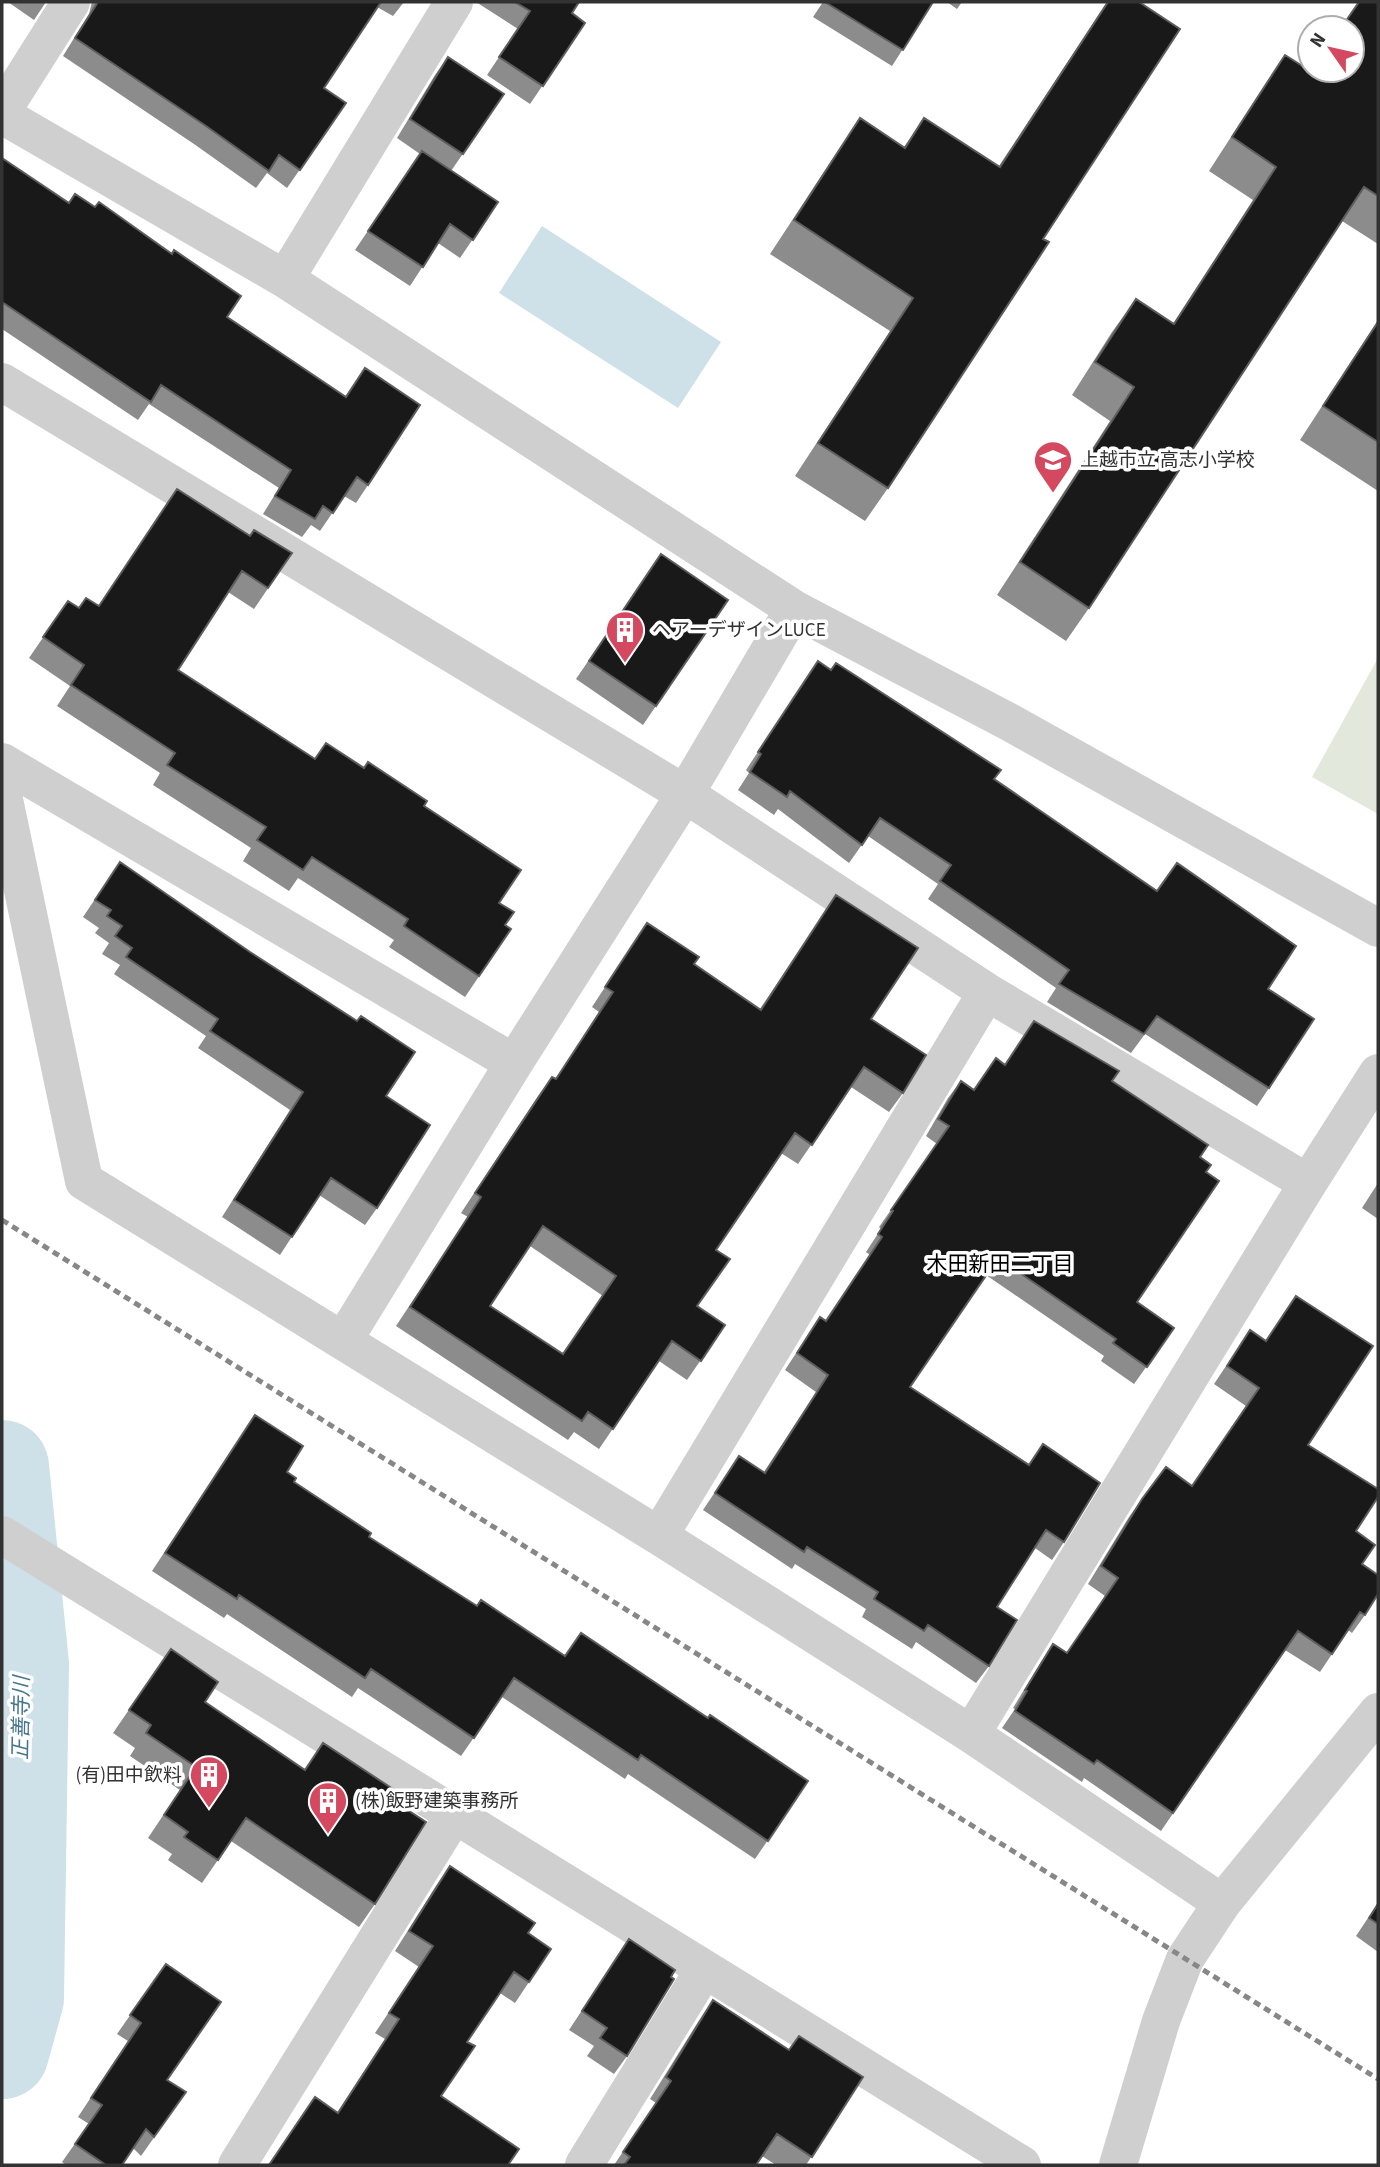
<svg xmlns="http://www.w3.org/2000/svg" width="1380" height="2167" font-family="'Source Sans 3','Noto Sans JP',sans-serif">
  <rect width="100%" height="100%" fill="#fff"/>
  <path fill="#e3e8dc" d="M1378 658V814L1312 777Z"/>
  <path fill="#cee0e8" d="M542 226 721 342 678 408 499 293Z"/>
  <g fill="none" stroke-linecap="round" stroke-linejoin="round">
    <path stroke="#cee0e8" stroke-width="94" d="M2 1467 22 1665 17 1998 2 2052"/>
    <path stroke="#cfcfcf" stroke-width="38" d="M2 111 71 2
      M2 115 285 279 794 609 1011 723 1378 928
      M285 279 454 2
      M2 382 685 794 987 992 659 1536 343 1341
      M2 762 514 1063
      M2 790 84 1181 343 1341 514 1063 685 794 794 609
      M987 992 1308 1183
      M2 1535 1022 2165
      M659 1536 971 1734 1222 1903
      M971 1734 1308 1183 1378 1073
      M237 2165 454 1815
      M584 2165 704 1970
      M1118 2165 1161 2021 1185 1959 1222 1903 1378 1712"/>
    <path stroke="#878787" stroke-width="5" stroke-dasharray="7 5" stroke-linecap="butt" d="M2 1220 1378 2079"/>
  </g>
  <path fill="#8c8c8c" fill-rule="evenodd" d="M8 2H46L34 20Z
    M92 2H404L393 16 377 7 324 88 346 103 287 188 267 173 256 188 194 144 63 56 89 14Z
    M476 2H579L572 13 585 23 530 104 487 75 518 29Z
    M823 2H933L892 66 813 17Z
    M947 2H962L957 9Z
    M1107 2H1139L1043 239 888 488 865 521 795 476 890 331 770 254 837 152 860 118 904 147 924 118 999 166Z
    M1358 2H1378V244L1342 221 1089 608 1066 641 997 595 1110 421 1072 395 1112 332 1136 299 1173 324 1253 200 1209 171 1262 89 1285 55 1311 72 1312 70H1352V28H1341Z
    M448 57 504 94 451 171 498 202 460 258 438 243 410 286 355 250 420 154 397 138 435 75Z
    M2 158 227 317 345 397 365 368 368 485 356 503 344 496 320 531 311 525 302 537 263 514 279 488 149 404 138 420 2 329Z
    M1378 320V491L1300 440Z
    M177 489 250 535 292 553 254 609 228 592 178 670 315 759 326 743 424 806 499 903 505 925 511 929 465 997 389 947 394 940 298 878 289 891 243 861 251 848 153 785 160 773 57 706 70 686 29 658 68 601 79 608 99 606Z
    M661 554 728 600 643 725 576 679Z
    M818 661 994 779 1268 989 1269 1088 1257 1106 1145 1034 1131 1053 1047 1002 1056 988 928 899 938 884 868 836 849 863 778 809 774 815 738 790 749 773 746 770Z
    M120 862 386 1096 377 1208 365 1225 319 1195 280 1255 222 1217 290 1110 198 1048 206 1036 114 974 120 965 102 954 109 943 95 933 99 928 83 917Z
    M836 895 871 1019 903 1093 889 1112 851 1087 798 1164 781 1153 716 1250 697 1306 725 1325 687 1380 659 1361 599 1449 574 1432 568 1440 396 1326 468 1217 461 1213 538 1096 552 1077 556 1079 599 1012 592 1007 647 923 694 964 760 1009ZM530 1246 603 1296 563 1354 490 1306Z
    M1004 1065 1112 1081 1200 1157 1206 1172 1137 1302 1174 1328 1134 1384 1101 1361 1104 1356 986 1275 910 1387 1029 1464 1043 1444 1064 1542 1052 1560 1035 1548 997 1607 989 1666 976 1683 916 1642 912 1649 862 1617 866 1609 795 1564 792 1569 703 1510 739 1456 764 1472 816 1392 785 1370 820 1317 826 1321 870 1255 866 1252 881 1229 879 1227 937 1144 926 1136 948 1098 961 1081 974 1090Z
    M1378 1183V1219L1362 1208Z
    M1250 1330 1308 1445 1356 1531 1362 1564 1365 1615 1352 1633 1348 1630 1320 1672 1285 1650 1161 1831 1084 1778 1082 1782 1002 1728 1015 1709 1013 1708 1041 1662 1053 1644 1067 1653 1105 1596 1088 1584 1129 1517 1142 1499 1192 1486 1246 1406 1214 1384Z
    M255 1415 287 1472 294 1482 369 1537 476 1606 565 1656 581 1633 708 1718 808 1781 755 1859 628 1774 625 1779 502 1697 461 1756 358 1688 352 1697 227 1614 224 1618 152 1571Z
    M155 1672 205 1702 305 1770 323 1743 394 1801 375 1904 359 1927 231 1841 202 1883 168 1860 172 1854 148 1838 180 1790 130 1756 135 1748 113 1733Z
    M450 1866 528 1933 529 1982 515 2003 500 1993 467 2042 441 2096 337 2113 385 2039 375 2033 419 1967 395 1951 436 1886Z
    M1378 1903V1952L1356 1936Z
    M629 1939 671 1977 627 2056 614 2074 587 2056 594 2046 569 2030Z
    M166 1964 167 2080 186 2092 141 2156 133 2148 122 2165H66L62 2162 89 2124 78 2117 128 2041 117 2034Z
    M713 2000 789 2050 863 2077 806 2165H776L762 2156 756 2165H614L656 2103 650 2099 698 2022Z"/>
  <path fill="#191919" stroke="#5e5e5e" stroke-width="2" fill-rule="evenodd" d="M98 2H381L324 88 346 103 300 170 279 155 269 171 206 126 75 38Z
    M515 2H579L572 13 585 23 543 86 499 57 530 11Z
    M825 2H933L903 50Z
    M1108 2H1139L1180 29 1043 239 1049 242 888 488 818 443 913 298 794 220 860 118 905 148 924 118 1000 167Z
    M1359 2H1378V196L1364 187 1089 608 1020 562 1134 387 1095 362 1136 299 1174 324 1276 167 1232 137 1285 55 1312 72 1313 70H1352V28H1341Z
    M448 57 504 94 463 154 410 119Z
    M422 151 498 202 473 240 450 224 423 267 368 231Z
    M2 158 69 203 75 194 95 207 99 202 172 254 174 250 241 296 227 317 346 397 365 368 420 405 368 485 357 477 333 513 323 506 315 519 275 496 291 470 161 385 151 402 2 302Z
    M1378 322V442L1323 406Z
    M177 489 250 536 254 530 292 553 268 588 242 571 178 670 315 759 326 743 364 768 368 762 427 801 424 806 521 870 499 903 514 912 505 925 511 929 479 976 404 926 408 919 312 857 303 870 257 840 266 827 167 765 175 753 71 685 84 665 43 637 68 601 79 608 86 598 99 606Z
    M661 554 728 600 656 706 589 661Z
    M818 661 831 670 836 663 1001 770 994 779 1157 891 1177 863 1296 946 1268 989 1314 1019 1269 1088 1157 1016 1144 1034 1059 984 1069 970 940 881 951 865 880 818 862 845 790 791 787 797 750 772 761 754 758 752Z
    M120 862 250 952 357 1021 361 1016 415 1052 386 1096 430 1125 377 1208 331 1178 292 1237 234 1200 303 1092 210 1031 218 1019 126 957 132 948 115 936 122 926 107 916 111 910 95 900Z
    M836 895 918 948 871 1019 926 1055 903 1093 864 1067 812 1145 795 1133 716 1250 730 1259 697 1306 725 1325 701 1361 672 1341 613 1429 588 1412 582 1421 410 1307 481 1197 475 1193 552 1077 556 1079 613 992 605 987 647 923 699 957 694 964 761 1010ZM543 1226 616 1276 563 1354 490 1306Z
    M1034 1021 1119 1071 1112 1081 1208 1145 1200 1157 1211 1165 1206 1172 1219 1181 1137 1302 1174 1328 1147 1367 1113 1343 1116 1339 998 1258 910 1387 1029 1465 1043 1444 1100 1483 1064 1542 1046 1530 997 1607 1017 1620 989 1666 928 1625 924 1631 874 1599 878 1592 807 1547 804 1552 715 1493 739 1456 765 1473 828 1375 797 1353 820 1317 826 1321 882 1237 878 1234 893 1211 891 1210 949 1126 938 1119 961 1081 974 1090 996 1058 1005 1065Z
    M1296 1296 1373 1346 1308 1445 1378 1489V1497L1356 1531 1375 1545 1362 1564 1378 1575V1594L1365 1615 1360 1612 1332 1654 1298 1631 1173 1813 1097 1760 1094 1764 1015 1711 1027 1691 1025 1690 1053 1644 1067 1653 1118 1578 1101 1566 1142 1499 1166 1467 1192 1486 1259 1388 1227 1366 1250 1330 1266 1341Z
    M255 1415 303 1446 287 1472 296 1478 294 1482 371 1533 369 1537 477 1606 481 1600 565 1656 581 1633 708 1718 710 1715 808 1781 768 1841 641 1755 638 1760 514 1678 474 1738 371 1669 365 1678 239 1595 237 1599 165 1553Z
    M171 1649 218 1682 205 1702 305 1770 323 1743 399 1793 394 1801 426 1822 375 1904 246 1818 218 1860 184 1837 188 1832 164 1815 196 1767 146 1733 151 1725 129 1710Z
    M450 1866 535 1923 528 1933 551 1949 529 1982 514 1972 467 2042 475 2046 441 2096 519 2149 508 2165H269L315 2097 338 2113 399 2019 389 2013 433 1946 409 1931Z
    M1378 1904V1924L1369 1918Z
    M629 1939 675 1970 671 1977 674 1979 627 2056 600 2038 607 2028 582 2011Z
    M166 1964 221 2002 167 2080 186 2092 154 2137 146 2129 122 2165H106L75 2144 102 2105 91 2098 141 2023 130 2015Z
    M713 2000 789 2050 799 2036 863 2077 812 2157 777 2134 756 2165H624L630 2157 623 2152 671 2081 666 2077Z"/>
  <defs>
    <g id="school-pin" transform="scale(2.0125)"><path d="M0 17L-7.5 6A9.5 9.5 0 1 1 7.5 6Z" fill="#d4495f" stroke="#fff"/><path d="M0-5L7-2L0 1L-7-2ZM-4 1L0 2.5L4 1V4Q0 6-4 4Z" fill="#fff"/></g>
    <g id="building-pin" transform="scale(2.0125)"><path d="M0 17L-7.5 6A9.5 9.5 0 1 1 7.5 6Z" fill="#d4495f" stroke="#fff"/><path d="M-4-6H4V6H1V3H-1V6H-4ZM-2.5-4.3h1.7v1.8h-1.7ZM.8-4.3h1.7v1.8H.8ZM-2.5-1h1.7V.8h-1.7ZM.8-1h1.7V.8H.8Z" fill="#fff"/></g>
  </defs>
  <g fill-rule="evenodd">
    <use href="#school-pin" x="1053" y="460"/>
    <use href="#building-pin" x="625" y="630"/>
    <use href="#building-pin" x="209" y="1775"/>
    <use href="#building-pin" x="328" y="1801"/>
  </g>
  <g text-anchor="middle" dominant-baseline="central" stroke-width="7" stroke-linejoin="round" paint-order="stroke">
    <g font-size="19" fill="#323232" stroke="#fff" text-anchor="start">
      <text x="1080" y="460">上越市立 高志小学校</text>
      <text x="652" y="630">ヘアーデザインLUCE</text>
      <text x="182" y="1775" text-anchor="end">(有)田中飲料</text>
      <text x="355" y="1801">(株)飯野建築事務所</text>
    </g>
    <g font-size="21" fill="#000" stroke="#fff">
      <text x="1000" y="1264">木田新田二丁目</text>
    </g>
    <g font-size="21" font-style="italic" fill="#47778d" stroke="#fff">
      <text transform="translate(21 1718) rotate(-89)">正善寺川</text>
    </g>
  </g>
  <rect width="1380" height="2167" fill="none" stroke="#323232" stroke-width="7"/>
  <g transform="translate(1331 49) rotate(304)"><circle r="33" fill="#ffffff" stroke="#adadad" stroke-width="2"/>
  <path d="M0-5L12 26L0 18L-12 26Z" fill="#d4495f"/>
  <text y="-10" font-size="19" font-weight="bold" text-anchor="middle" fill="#323232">N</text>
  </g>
</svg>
